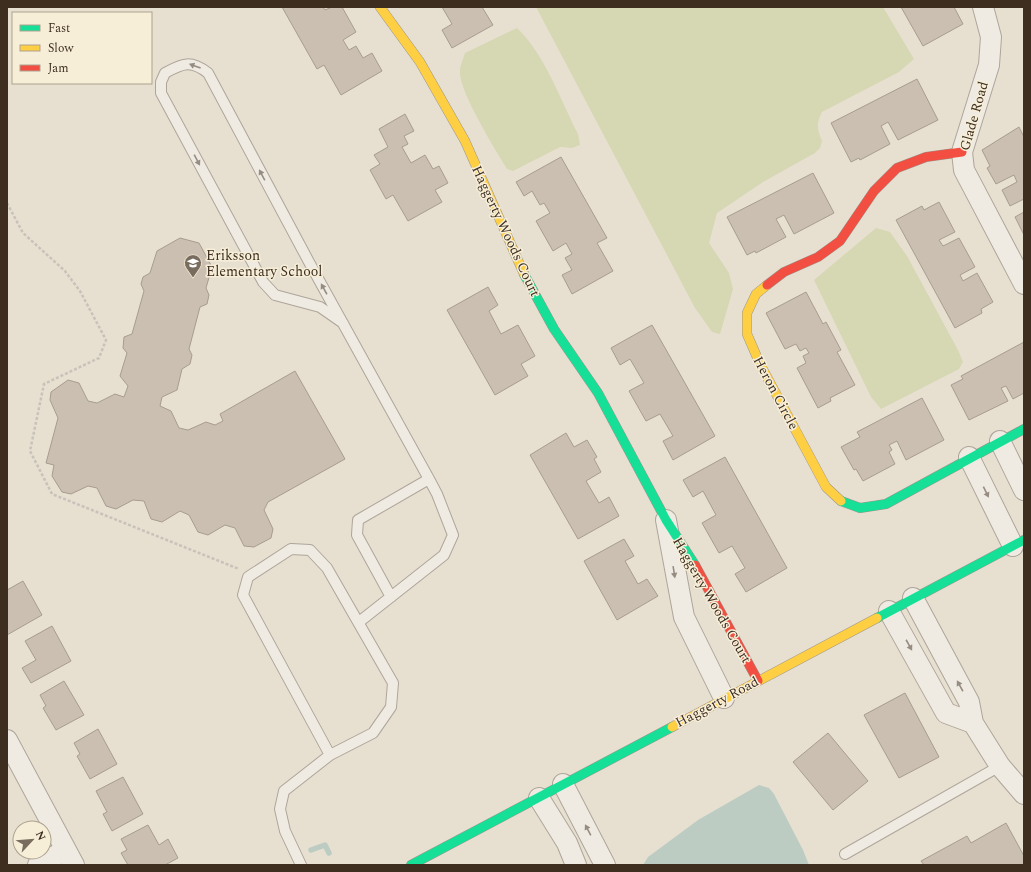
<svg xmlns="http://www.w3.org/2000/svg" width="1031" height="872" font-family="Spectral,serif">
  <rect width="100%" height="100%" fill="#e7e0d1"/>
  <path fill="#d6d7b3" d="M536 7H883L914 59 899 72 822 112C816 124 817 129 822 141L820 148 815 153 763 182 717 213 709 243 729 273 733 289 720 334 712 332 695 308Z
    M517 28C544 53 561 101 578 134L580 145 572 148 560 147 513 171 507 169C496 151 458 90 460 71 460 66 463 59 465 53Z
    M876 228 890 232 907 256 958 350 963 362 959 369 881 409 871 397 814 280Z"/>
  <path fill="#bcccc2" d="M759 785 769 788 774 794 803 850 809 865H643L648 857 698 820Z"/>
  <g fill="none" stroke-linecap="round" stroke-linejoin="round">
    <path stroke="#bcccc2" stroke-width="5.5" d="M311 850 325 845 329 853"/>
  </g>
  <path fill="#cbbfb2" stroke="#a89c90" d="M282 7H323L325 10 332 7H342L356 32 343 40 349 50 356 46 363 58 372 53 382 71 341 95 324 65 317 69Z
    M442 7H482L493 25 452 48 442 30 452 24Z
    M901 7H954L963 24 923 46Z
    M917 79 938 120 898 140 888 122 881 126 890 144 860 160 859 158 851 162 831 123Z
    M405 114 414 131 404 136 408 144 402 147 411 163 425 155 433 169 439 166 448 183 435 190 442 202 408 221 393 195 386 199 370 170 380 164 374 155 388 147 379 129Z
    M1019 127 1024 137V199L1010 206 1002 190 1017 182 1014 175 996 184 987 168 990 166 982 150Z
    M561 157 607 238 597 243 613 271 572 294 562 275 572 270 565 258 572 254 566 243 553 251 536 221 550 213 544 203 540 205 532 191 524 196 516 182Z
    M813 173 834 213 794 234 784 215 776 219 786 237 756 253 755 251 747 255 727 217Z
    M939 202 955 232 939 240 943 246 959 238 975 267 960 275 963 281 977 273 993 302 981 309 982 313 955 328 896 220 922 206 924 210Z
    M1024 212V235L1015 217Z
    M180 238 199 243 212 267 206 288 209 295 207 304 200 307 189 349 192 355 190 364 182 369 177 390 162 397 160 406 171 411 179 428 188 430 206 422 215 425 223 421 220 414 295 371 345 459 268 502 264 510 273 529 271 538 254 547 244 546 235 528 225 525 208 535 198 532 189 515 180 511 162 522 151 519 144 501 133 500 116 509 106 506 97 488 88 486 71 494 62 492 52 476 54 465 46 463 58 418 50 400 51 392 68 380 79 383 88 401 97 403 115 394 124 397 128 386 120 376 127 353 123 348 124 337 132 334 144 291 141 284 143 277 150 273 157 251Z
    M488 287 498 305 489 311 501 334 518 325 535 356 521 364 528 376 495 395 447 310Z
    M806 292 823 324 826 322 841 350 837 352 855 385 830 398 831 401 818 408 797 368 806 363 803 356 809 353 806 348 800 351 796 344 785 349 766 313Z
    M652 325 715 436 673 460 663 441 673 436 660 414 646 421 629 391 644 383 630 359 620 365 611 348Z
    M1024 342V393L1013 399 1006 386 1001 388 1008 401 969 420 951 385 963 379 961 376Z
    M922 398 944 440 906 460 897 441 889 445 892 450 889 452 895 464 863 481 856 469 854 470 841 447 860 437 857 432Z
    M566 433 574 447 587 440 597 457 594 459 601 472 586 481 599 503 609 497 619 516 578 539 530 455Z
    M725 457 787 568 746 592 735 574 745 568 732 546 719 553 702 523 716 515 703 491 693 497 683 480Z
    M624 539 634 556 625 561 638 584 647 579 658 596 617 620 584 561Z
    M23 581 42 615 7 635V590Z
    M52 626 71 661 31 683 22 668 36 660 25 641Z
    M64 681 84 715 56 730 43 708 46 706 40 695Z
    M905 693 939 757 899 778 864 715Z
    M98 729 117 764 90 779 77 756 80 754 74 743Z
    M828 733 868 781 833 810 793 762Z
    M123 777 143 814 112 831 103 814 107 812 96 791Z
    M1006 823 1024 856V865H924L921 861 967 836 971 843Z
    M148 825 159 845 168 839 178 858 165 865H128L121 853 127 850 121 839Z"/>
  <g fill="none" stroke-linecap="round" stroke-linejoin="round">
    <g stroke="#ada599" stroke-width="12">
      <path id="lane" d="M343 323 320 307 275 295 263 282 161 93V82L165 73C183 63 191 60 208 73L309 262 429 479 437 494 453 535 444 555 359 622
        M391 597 357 535 358 520 429 479
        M845 854 1000 766
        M301 865 285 831 280 809 284 791 330 755 373 733 391 707 393 683 327 568 310 550 291 549 248 577 243 595 330 755"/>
    </g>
    <g stroke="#ada599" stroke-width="22">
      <path id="street" d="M983 7 991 37 989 65 962 152 964 170 1024 284
        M1000 441 1024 490
        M969 457 1013 546
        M666 520 684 617 724 698
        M913 598 969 702 973 723 1000 766 1024 794
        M889 611 946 713 973 723
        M7 740 74 865
        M563 784 605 865
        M539 798 567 843 576 865
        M38 865 66 850"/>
    </g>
    <g stroke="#9c958a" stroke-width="10">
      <path id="fast" d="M524 274 554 329 598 393 666 520 695 565
        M841 501 860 508 886 504 1024 429
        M877 618 1024 540
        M411 865 672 727"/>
    </g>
    <g stroke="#9c958a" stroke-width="10">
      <path id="slow" d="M380 7 420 62 465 141 524 274
        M767 285 756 294 747 313V334L760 364 826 487 841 501
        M672 727 877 618"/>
    </g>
    <g stroke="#9c958a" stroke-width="10">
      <path id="jam" d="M767 285 784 272 818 257 840 241 874 191 897 168 926 157 962 152
        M695 565 758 681"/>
    </g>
    <path stroke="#c8c2b9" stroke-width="2.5" stroke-dasharray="3 2" stroke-linecap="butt" d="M7 203 23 233 65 271 80 291 106 340 99 358 44 384 30 451 52 494 239 569"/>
    <use href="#lane" stroke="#efebe3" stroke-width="10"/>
    <use href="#street" stroke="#efebe3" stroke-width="20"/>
    <use href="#fast" stroke="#16e098" stroke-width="9"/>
    <use href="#slow" stroke="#ffcf43" stroke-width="9"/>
    <use href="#jam" stroke="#f24e42" stroke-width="9"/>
  </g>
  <defs><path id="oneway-solid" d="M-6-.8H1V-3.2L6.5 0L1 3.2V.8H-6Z"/></defs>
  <g fill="#968c82">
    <use href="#oneway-solid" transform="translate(195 66) rotate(-160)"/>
    <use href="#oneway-solid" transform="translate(197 160) rotate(62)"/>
    <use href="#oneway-solid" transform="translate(262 175) rotate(-118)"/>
    <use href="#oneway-solid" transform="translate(324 289) rotate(-119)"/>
    <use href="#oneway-solid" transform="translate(986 492) rotate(64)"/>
    <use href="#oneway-solid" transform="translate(674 572) rotate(81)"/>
    <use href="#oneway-solid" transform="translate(909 645) rotate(61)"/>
    <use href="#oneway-solid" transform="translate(960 686) rotate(-119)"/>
    <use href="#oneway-solid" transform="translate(588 830) rotate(-118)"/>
  </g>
  <defs>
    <g id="school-pin" transform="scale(0.9)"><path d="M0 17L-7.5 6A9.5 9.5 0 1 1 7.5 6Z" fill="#786c5e" stroke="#f7eed8"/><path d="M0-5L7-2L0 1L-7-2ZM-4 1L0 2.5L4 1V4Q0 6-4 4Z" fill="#fff"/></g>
  </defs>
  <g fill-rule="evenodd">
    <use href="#school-pin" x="193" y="263"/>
  </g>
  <g text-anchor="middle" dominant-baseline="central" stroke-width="3" stroke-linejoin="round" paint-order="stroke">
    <g font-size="14" fill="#3d2e20" stroke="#f7eed8">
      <text transform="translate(974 116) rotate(-74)">Glade Road</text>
      <text transform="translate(506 231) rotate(65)">Haggerty Woods Court</text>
      <text transform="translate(776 393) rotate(62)">Heron Circle</text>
      <text transform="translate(712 600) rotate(60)">Haggerty Woods Court</text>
      <text transform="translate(717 702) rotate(-28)">Haggerty Road</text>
    </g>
    <g font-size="14" fill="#3d2e20" stroke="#f7eed8" text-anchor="start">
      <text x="206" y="255">Eriksson<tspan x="206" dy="16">Elementary School</tspan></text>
    </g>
  </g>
  <rect width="1031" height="872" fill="none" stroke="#3d2e20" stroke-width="16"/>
  <rect x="12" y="12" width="140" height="72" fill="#f7eed8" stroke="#ada18e"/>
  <rect x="20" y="25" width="20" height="6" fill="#16e098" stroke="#ada18e"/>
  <text x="48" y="32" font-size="12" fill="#3d2e20">Fast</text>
  <rect x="20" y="45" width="20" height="6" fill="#ffcf43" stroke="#ada18e"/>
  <text x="48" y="52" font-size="12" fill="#3d2e20">Slow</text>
  <rect x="20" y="65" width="20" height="6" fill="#f24e42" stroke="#ada18e"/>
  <text x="48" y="72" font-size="12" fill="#3d2e20">Jam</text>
  <g transform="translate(32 840) rotate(64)"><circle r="19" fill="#f7eed8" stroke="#ada18e"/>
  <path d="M0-3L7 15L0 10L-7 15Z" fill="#786c5e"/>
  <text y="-6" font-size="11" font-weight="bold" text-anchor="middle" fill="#3d2e20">N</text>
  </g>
</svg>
